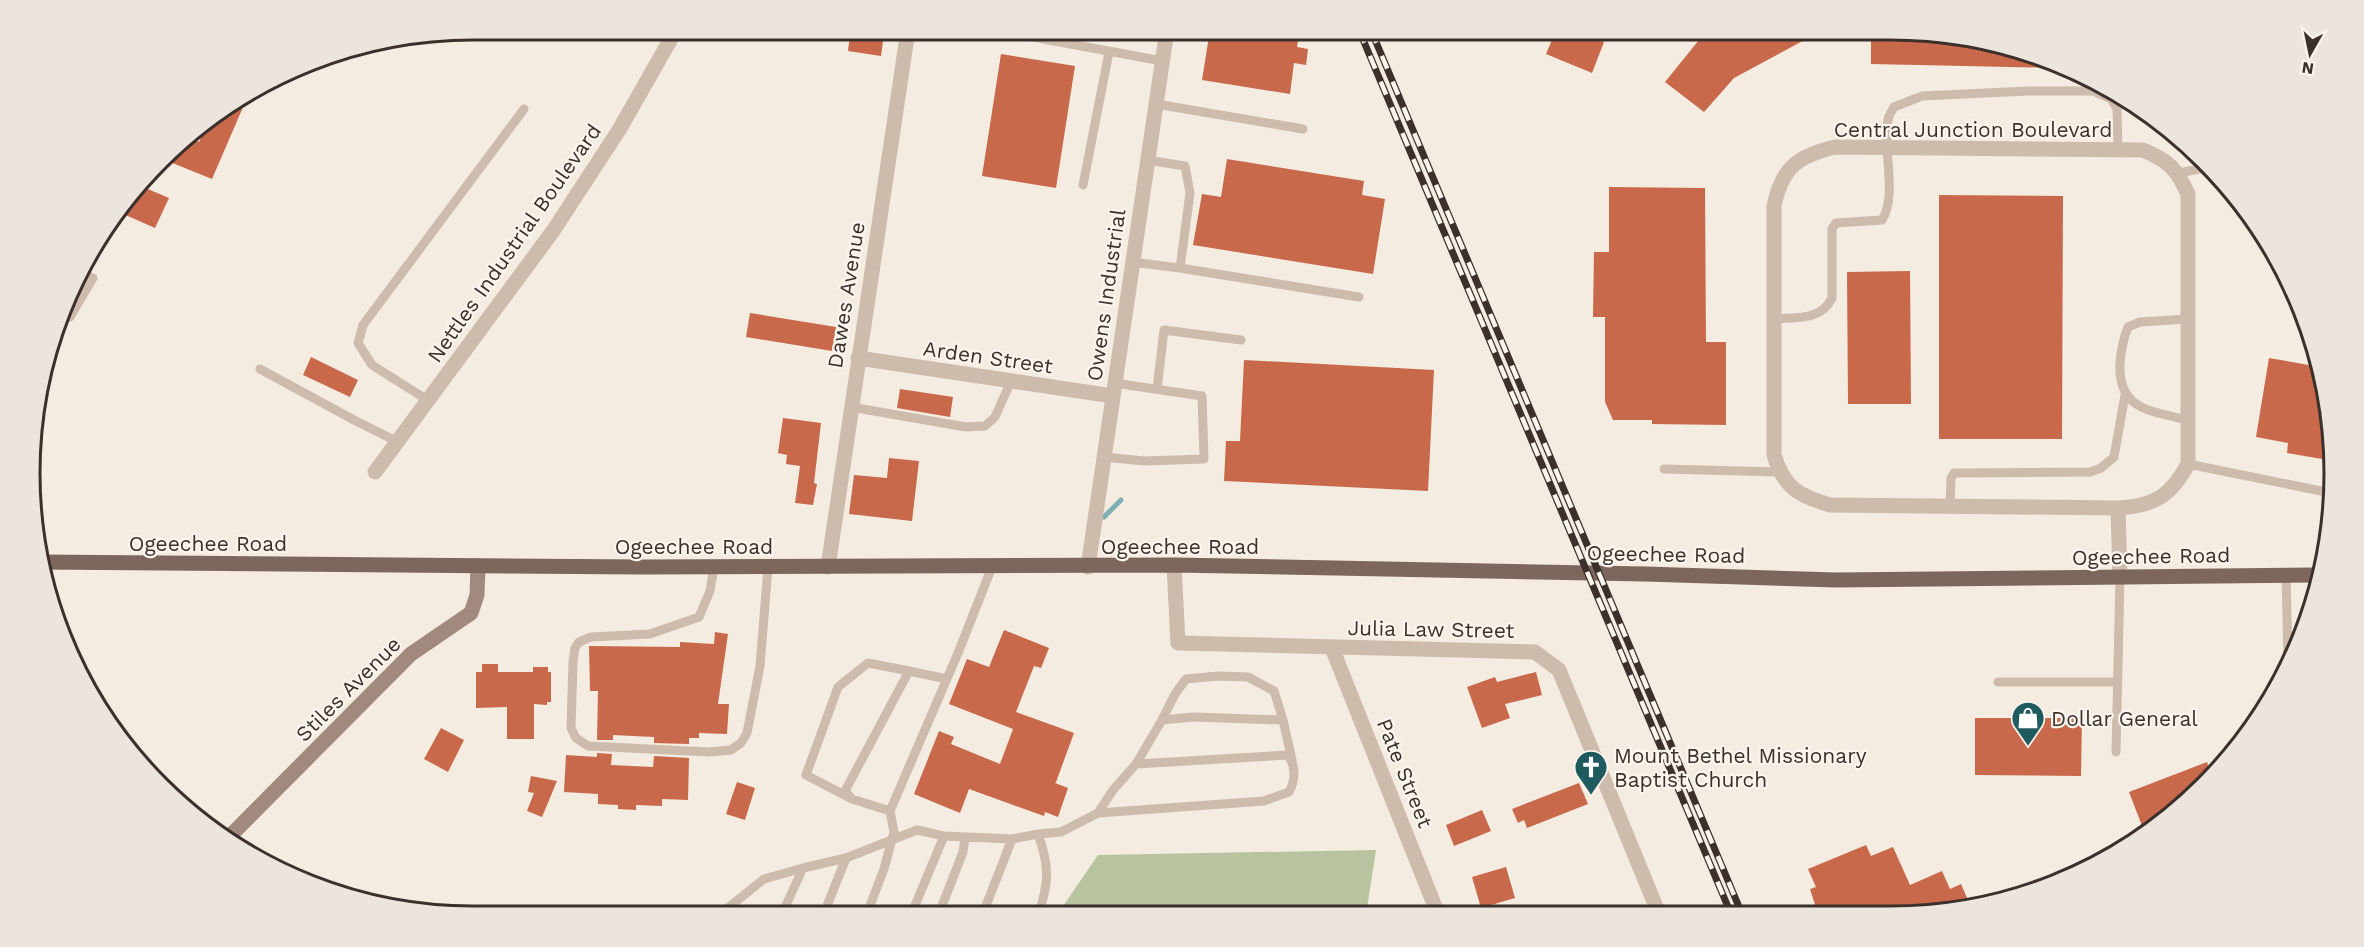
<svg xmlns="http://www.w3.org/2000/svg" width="2364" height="947" font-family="'Work Sans',sans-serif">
  <rect width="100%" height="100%" fill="#f4ebe1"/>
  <path fill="#b8c4a0" d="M1376 850 1366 915H1057L1098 855Z"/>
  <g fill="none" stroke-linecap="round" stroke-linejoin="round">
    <path stroke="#7fb0b2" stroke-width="5" d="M1104 517 1121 500"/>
  </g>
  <path fill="#c8694b" d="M1210 30H1300L1297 47 1308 49 1306 65 1294 63 1290 94 1202 80Z
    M1556 30H1574L1604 42 1592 73 1546 54Z
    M1712 30H1823L1734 78 1704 112 1665 82 1703 35Z
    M1871 30H1890L2033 53 2064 68 1871 64Z
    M858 31 884 34 881 56 848 51 850 36 857 37Z
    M1001 54 1075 66 1056 188 982 176Z
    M250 91 212 179 165 160 186 136 199 142 208 120Z
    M1227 159 1364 181 1362 195 1385 199 1373 274 1193 245 1202 194 1221 197Z
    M143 187 169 198 155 228 121 213Z
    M1609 187 1705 188 1706 342H1726V425L1652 424V420H1613L1605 402V317H1593L1594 252H1609Z
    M1939 195 2063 196 2062 439H1939Z
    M1910 271 1911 404H1848L1847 272Z
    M750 313 836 327 832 351 746 337Z
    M311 357 358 380 350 397 303 375Z
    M2269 358 2320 367 2333 444V451H2329L2328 460 2287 453 2288 443 2256 437Z
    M1244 360 1434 370 1428 491 1224 481 1226 441H1240Z
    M900 389 953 397 950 417 897 408Z
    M783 418 821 423 814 483 817 484 813 505 795 503 800 466 786 464 787 455 778 453Z
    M889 458 919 461 912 521 849 514 854 475 887 478Z
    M1004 630 1049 648 1041 668 1034 666 1016 712 1074 733 1056 782 1055 783 1068 788 1058 817 1045 812 1044 816 969 789 960 813 914 794 939 731 954 737 951 744 1000 764 1013 729 949 704 967 659 989 667Z
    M715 632 728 634 718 704H729L727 734 699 733V738H689V744L654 743V737L613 735V740H597L598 691H590L589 646 680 647V642L714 644Z
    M482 664H498V672H533V667H548V672H551V702H547V705L534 704V739H507V707L476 708V672H482Z
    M1536 672 1542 695 1505 704 1510 718 1482 728 1467 687 1495 677 1497 682Z
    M2015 712H2042L2041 718H2082L2081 776 1975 775V718H2014Z
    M441 728 464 740 448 772 424 759Z
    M597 753 612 754 611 765 653 767 654 756 689 758 688 800 662 799V806L636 805V810L618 809V805L598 804V794L564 792 566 755 597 757Z
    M2207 762 2211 775 2183 807 2144 831 2129 792Z
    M531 776 557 781 542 817 527 811 534 793 528 792Z
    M737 782 755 788 745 820 726 814Z
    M1579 783 1588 804 1527 828 1524 820 1518 823 1512 809Z
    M1482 810 1491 831 1454 846 1446 825Z
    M1866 845 1871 856 1893 847 1910 885 1942 871 1950 889 1961 884 1971 907 1949 913 1818 914 1810 889 1816 887 1808 869Z
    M1506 867 1515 898 1481 908 1472 877Z"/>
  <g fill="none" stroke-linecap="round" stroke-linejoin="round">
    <path stroke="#cdbbac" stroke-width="9" d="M995 30 1162 61
      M1156 104 1303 129
      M2179 173 2209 167
      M1083 185 1109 52
      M1132 262 1180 268 1190 193 1185 166 1147 160
      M1180 268 1359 297
      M62 313 70 317 93 278 80 272
      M1774 319C1796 317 1821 321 1832 298V229L1836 223 1882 220C1898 195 1882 149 1888 120 1888 116 1892 111 1894 107L1922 96 2028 91H2093L2111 99 2117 109 2118 150
      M260 369 354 420 398 442
      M1157 389 1164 330 1241 340
      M429 401 372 365 358 343 363 325 524 109
      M851 407 966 427 985 426 995 417 1011 381
      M2188 420C2151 411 2118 410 2120 364 2121 350 2123 339 2128 327L2140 322 2188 319
      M1104 457 1144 461 1204 459 1202 396 1114 383
      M2188 464 2331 493
      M1664 469 1779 472
      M1950 506 1951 478 1954 473 2090 472 2101 468 2114 457 2125 395
      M714 567 710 591 699 617 650 634 591 637 579 642 575 648 573 662 571 728 576 738 588 746 709 752 731 750 741 743 747 733 760 666 768 567
      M2286 575 2288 662
      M2287 635 2300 637
      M1998 682H2118
      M1162 720 1175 694 1186 679 1218 676 1248 677 1274 691 1283 720
      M2116 752 2120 577
      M1136 764 1162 720 1193 717 1283 720 1292 760
      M852 799 806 775 838 687 868 663 909 671
      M890 811 852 799 845 791 909 671 947 679
      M1038 834 1061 832 1098 813 1264 801 1289 792C1295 781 1297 765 1287 755L1136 764 1113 790 1098 813
      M1012 839 1038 834C1050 867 1049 883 1038 916
      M911 915 944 836
      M721 916 724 911 764 879 803 868
      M781 916 803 868 846 858
      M823 916 846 858 917 830 944 836 1012 839 982 916
      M866 916 884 869 894 832 890 811 958 653 992 567
      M938 916 963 852 965 837"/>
    <path stroke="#cdbbac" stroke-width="15" d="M858 358 1113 396
      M375 472 553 231 619 130 676 30
      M2118 508C2154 506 2171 496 2188 464V194C2176 168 2169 161 2143 150L1835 147C1798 156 1782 167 1774 206V455C1784 488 1799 496 1830 505L2118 508 2120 577
      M1174 565 1178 643 1535 652 1559 670 1659 914
      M828 567 908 30
      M1088 567 1167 30
      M1332 648 1438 914"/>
    <path stroke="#a18a7d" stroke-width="15" d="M228 838 411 654 471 613 477 595 478 566"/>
    <path stroke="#7d675c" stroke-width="15" d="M39 562 643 567 1174 565 1645 574 1836 580 2320 575"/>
    <g stroke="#3b302b" stroke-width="7">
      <path id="rail" d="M1359 30 1731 914
        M1371 30 1742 914"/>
    </g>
    <use href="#rail" stroke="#fbf5ee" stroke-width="4.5" stroke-dasharray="14" stroke-linecap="butt"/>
  </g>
  <defs>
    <g id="shop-pin" transform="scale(1.725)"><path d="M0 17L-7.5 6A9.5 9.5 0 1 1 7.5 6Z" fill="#1f5a5e" stroke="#fbf5ee"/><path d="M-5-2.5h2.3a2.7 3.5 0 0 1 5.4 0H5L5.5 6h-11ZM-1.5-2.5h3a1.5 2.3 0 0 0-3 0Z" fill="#fff"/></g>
    <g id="church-pin" transform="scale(1.725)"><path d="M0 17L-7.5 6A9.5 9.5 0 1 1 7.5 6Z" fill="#1f5a5e" stroke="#fbf5ee"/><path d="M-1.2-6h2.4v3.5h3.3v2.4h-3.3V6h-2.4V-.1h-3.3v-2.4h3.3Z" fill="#fff"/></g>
  </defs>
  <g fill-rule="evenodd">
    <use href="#shop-pin" x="2028" y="718"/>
    <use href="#church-pin" x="1591" y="767"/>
  </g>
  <g text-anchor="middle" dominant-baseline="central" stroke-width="4.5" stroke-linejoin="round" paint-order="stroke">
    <g font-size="21" fill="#3b302b" stroke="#fbf5ee">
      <text x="1973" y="129">Central Junction Boulevard</text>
      <text transform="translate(514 243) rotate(-55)">Nettles Industrial Boulevard</text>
      <text transform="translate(846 295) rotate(-81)">Dawes Avenue</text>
      <text transform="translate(1106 295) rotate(-82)">Owens Industrial</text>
      <text transform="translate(988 357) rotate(8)">Arden Street</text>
      <text x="208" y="543">Ogeechee Road</text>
      <text x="694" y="546">Ogeechee Road</text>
      <text x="1180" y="546">Ogeechee Road</text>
      <text transform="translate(1666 554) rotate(1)">Ogeechee Road</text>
      <text transform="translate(2151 556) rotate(-1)">Ogeechee Road</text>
      <text transform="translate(1431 629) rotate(1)">Julia Law Street</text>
      <text transform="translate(348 689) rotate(-45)">Stiles Avenue</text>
      <text transform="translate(1405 773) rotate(68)">Pate Street</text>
    </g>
    <g font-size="21" fill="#3b302b" stroke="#fbf5ee" text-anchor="start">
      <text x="2051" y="718">Dollar General</text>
      <text x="1614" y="755">Mount Bethel Missionary<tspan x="1614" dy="24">Baptist Church</tspan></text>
    </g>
  </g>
  <path d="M0 0H2364V947H0ZM473 40H1891A433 433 0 0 1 2324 473V473A433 433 0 0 1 1891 906H473A433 433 0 0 1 40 473V473A433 433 0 0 1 473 40Z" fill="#ece5de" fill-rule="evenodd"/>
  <path fill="none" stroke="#3b302b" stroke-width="3" d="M473 40H1891A433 433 0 0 1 2324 473V473A433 433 0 0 1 1891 906H473A433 433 0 0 1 40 473V473A433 433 0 0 1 473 40Z"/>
  <g transform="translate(2310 54) rotate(189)" stroke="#fbf5ee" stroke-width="4.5" paint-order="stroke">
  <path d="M0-4.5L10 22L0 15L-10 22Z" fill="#3b302b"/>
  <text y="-9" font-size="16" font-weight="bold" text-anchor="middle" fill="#3b302b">N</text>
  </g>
</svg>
